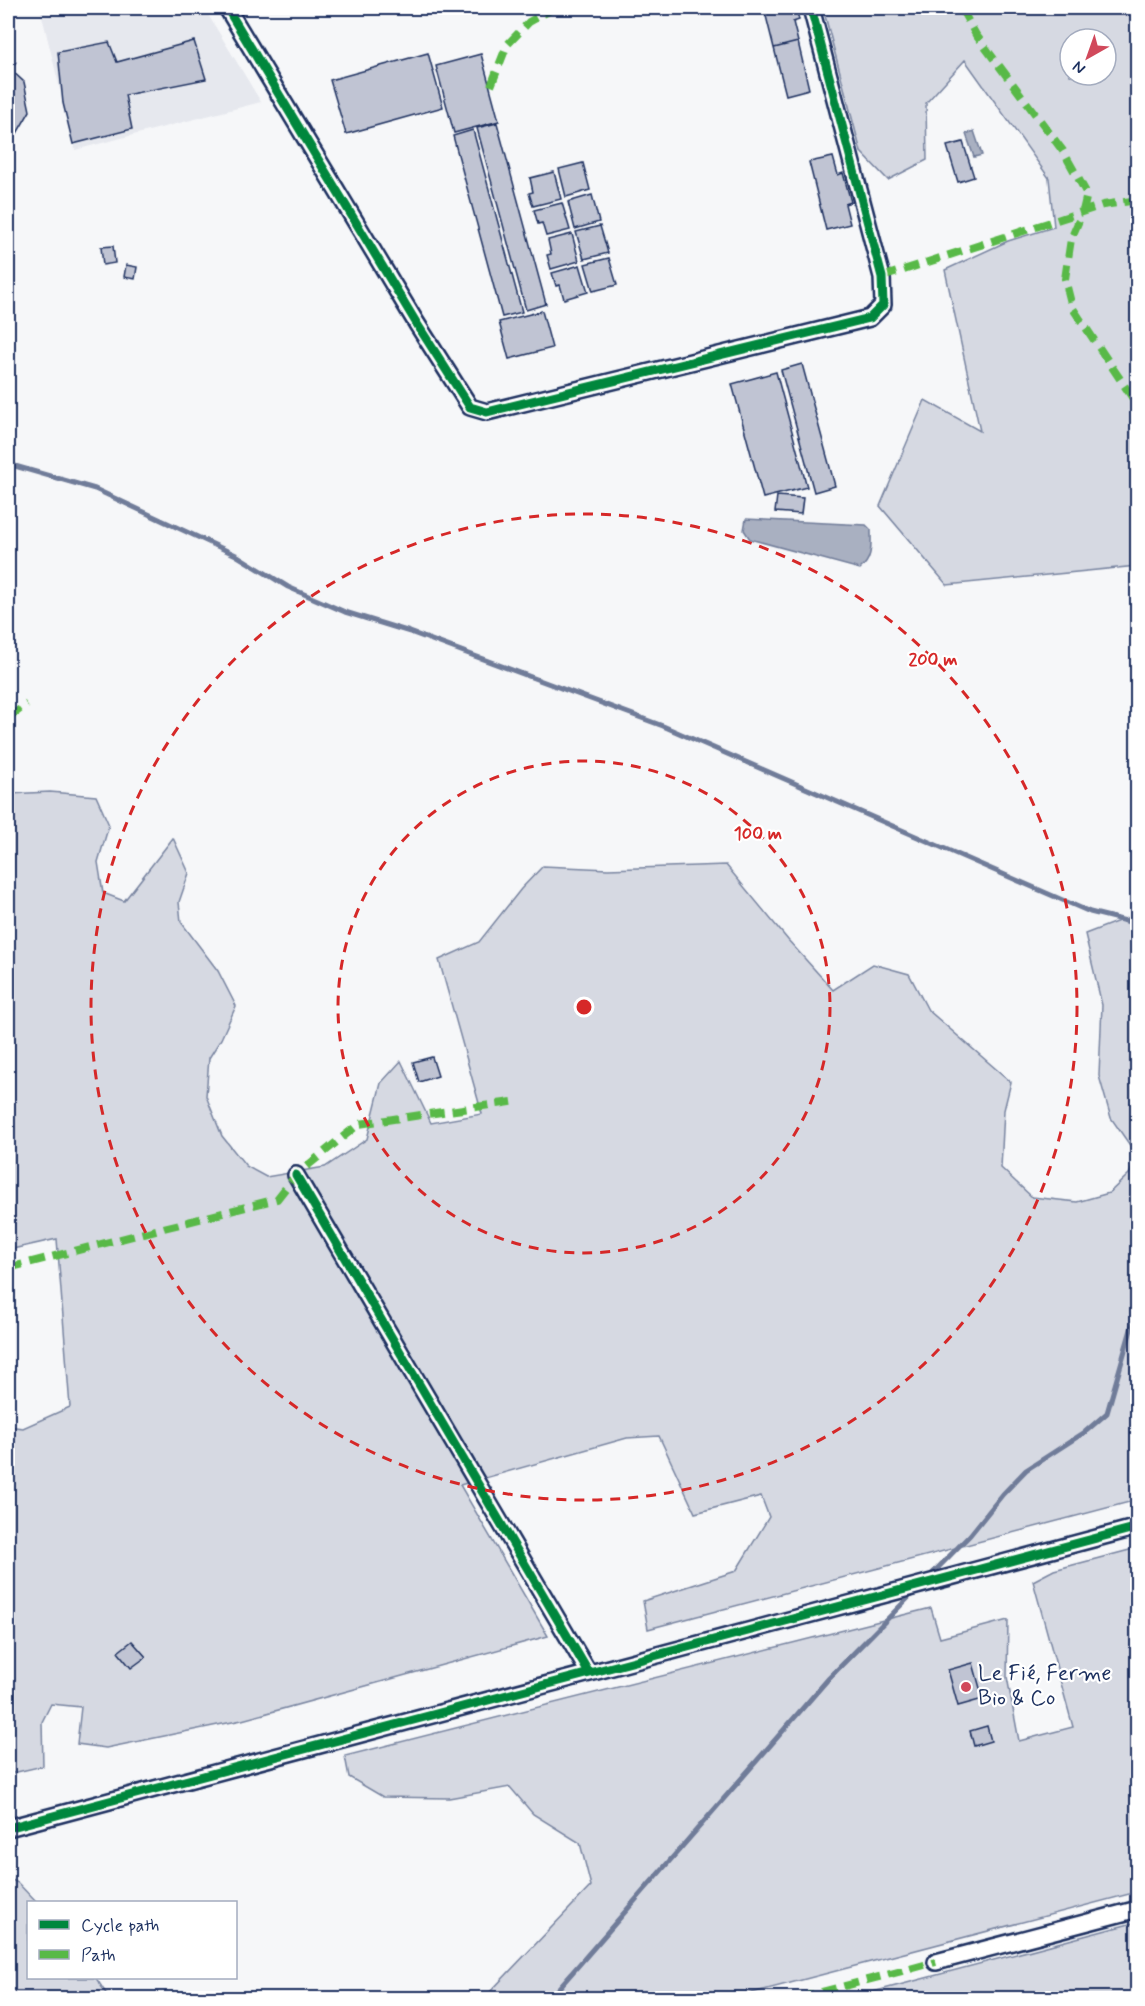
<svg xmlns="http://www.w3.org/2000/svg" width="1145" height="2006" font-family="Mynerve,sans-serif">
  <rect width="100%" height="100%" fill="#f6f7f9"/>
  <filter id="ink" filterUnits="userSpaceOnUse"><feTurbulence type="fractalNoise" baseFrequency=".0167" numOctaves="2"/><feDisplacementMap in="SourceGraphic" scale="12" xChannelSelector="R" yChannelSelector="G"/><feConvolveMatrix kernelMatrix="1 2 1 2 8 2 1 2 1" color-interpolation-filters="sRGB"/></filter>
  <g filter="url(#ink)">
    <path fill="#e6e8ee" d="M40 8H204L261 102 75 150Z"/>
    <path fill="#d6d9e2" stroke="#7884a0" stroke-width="1.5" fill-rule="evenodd" d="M823 8H1137V566L947 585 880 506 925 400 980 431 945 270 1008 241 1054 227 1049 178 965 60 926 103 927 160 888 180 861 152ZM1070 39H1106V75H1070Z
      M50 792 96 796 109 825 98 862 103 893 124 901 173 838 189 873 179 902 181 922 218 971 236 1006 221 1039 209 1058 206 1096 222 1136 246 1166 266 1177 325 1167 367 1139 381 1083 401 1061 431 1123 482 1114 439 960 479 942 521 889 543 866 608 869 726 865 788 940 833 990 873 964 909 974 928 1010 1011 1082 1004 1110 1001 1168 1032 1197 1077 1202 1109 1193 1130 1173 1136 1154 1111 1118 1099 1076 1102 1005 1085 934 1137 914V1500L648 1629 643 1601 736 1571 769 1517 761 1496 695 1513 659 1436 627 1438 460 1485 548 1636 242 1720 106 1748 77 1744 81 1707 51 1704 42 1722 43 1766 8 1774V1426L23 1428 70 1407 57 1239 8 1250V794Z
      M1137 1548V1892L733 1998H476L487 1995 591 1886 580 1843 533 1814 510 1787 449 1798 383 1797 349 1777 345 1756 931 1608 940 1638 1008 1620 1007 1677 1019 1741 1073 1727 1033 1581 1054 1570Z
      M8 1878 18 1883 36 1902H28V1978H96L109 1998H8Z
      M1137 1922V1998H850Z"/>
    <path fill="#a9b0c1" stroke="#707c99" stroke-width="1.5" d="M974 131 982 155 974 157 966 134Z
      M746 519 866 525 871 530C871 545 873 559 860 569L750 539 744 530Z"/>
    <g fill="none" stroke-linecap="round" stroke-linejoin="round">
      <path stroke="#707c99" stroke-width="5" d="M8 464 95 489 236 555 288 587 345 612 410 632 663 726 1090 912 1138 924
        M928 1578 970 1535 1003 1494 1026 1470 1085 1432 1107 1413 1138 1305
        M550 1998 829 1678 915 1591"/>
    </g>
    <path fill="#c0c4d3" stroke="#1b2f5e" stroke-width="1.5" d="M764 8H796L799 20 793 22 798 42 774 48Z
      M194 41 206 79 125 95 132 129 73 144 63 103 58 52 109 42 117 62Z
      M798 42 809 89 786 95 774 48Z
      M428 53 443 107 346 134 330 80Z
      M481 54 499 121 454 133 436 66Z
      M15 63 10 69 24 82 30 111 12 142 8 144V65Z
      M497 123 546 304 526 310 477 128Z
      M473 130 522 312 502 317 453 136Z
      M963 142 974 177 958 182 947 146Z
      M833 157 838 175 843 173 851 202 845 204 850 224 826 230 809 162Z
      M583 163 590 190 566 197 559 169Z
      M554 172 561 199 533 206 529 193 533 192 530 178Z
      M592 195 599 222 575 229 568 202Z
      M562 203 570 230 546 236 542 223 538 224 534 210Z
      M600 226 608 253 584 259 576 232Z
      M572 234 579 261 551 269 547 255 551 254 548 240Z
      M113 246 115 263 103 265 101 247Z
      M609 258 617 285 593 291 585 264Z
      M126 265 137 267 135 279 124 277Z
      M580 265 588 292 564 299 560 285 556 286 552 273Z
      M542 311 552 348 509 359 499 322Z
      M802 364 835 486 814 492 781 370Z
      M776 372 807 487 763 498 732 384Z
      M777 496 803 498 801 514 775 512Z
      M432 1057 438 1076 419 1082 413 1062Z
      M132 1641 146 1657 131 1668 118 1652Z
      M973 1663 983 1699 958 1706 948 1670Z
      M987 1726 991 1741 974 1746 970 1731Z"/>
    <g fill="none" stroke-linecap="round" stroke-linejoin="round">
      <g stroke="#1b2f5e" stroke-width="20">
        <path id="street" d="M227 8 417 324 470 407 487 412 870 318 883 305 882 277 811 8
          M296 1175 589 1673
          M8 1828 1138 1527
          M936 1962 1138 1909"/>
      </g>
      <use href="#street" stroke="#fff" stroke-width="15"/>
      <path stroke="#58b947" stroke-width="8" stroke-dasharray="15 8" stroke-linecap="butt" d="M961 8 976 35 1063 151 1087 194 1083 211 1071 239 1065 279 1072 307 1138 406
        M491 86 507 45 529 22 554 8
        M882 277 1103 205 1138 200
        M8 718 27 704
        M8 1268 277 1199 296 1175 359 1124 518 1101
        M799 1998 936 1962"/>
      <g stroke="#fff" stroke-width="13">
        <path id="cycleway" d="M227 8 417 324 470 407 487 412 870 318 883 305 882 277 811 8
          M296 1175 589 1673
          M8 1828 1138 1527"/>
      </g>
      <use href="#cycleway" stroke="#00873e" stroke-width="9"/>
    </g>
  </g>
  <g fill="none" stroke="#d62828" stroke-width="3" stroke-dasharray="10 8">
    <circle cx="584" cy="1007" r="246"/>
    <circle cx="584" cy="1007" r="493"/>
  </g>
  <circle fill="#d1495b" stroke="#fff" stroke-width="2" cx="966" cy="1687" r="6"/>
  <g text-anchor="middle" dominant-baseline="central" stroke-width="4.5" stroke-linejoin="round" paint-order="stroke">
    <g font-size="22" fill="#1b2f5e" stroke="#fff" text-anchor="start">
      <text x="978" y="1674">Le Fié, Ferme<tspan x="978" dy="25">Bio &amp; Co</tspan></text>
    </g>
  </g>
  <circle cx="584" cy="1007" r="9" fill="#d62828" stroke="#fff" stroke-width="3"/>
  <g font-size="18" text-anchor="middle" font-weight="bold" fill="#d62828" stroke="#fff" stroke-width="4.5" stroke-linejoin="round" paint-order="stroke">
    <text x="933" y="665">200 m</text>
    <text x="758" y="839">100 m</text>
  </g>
  <rect width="1145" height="2006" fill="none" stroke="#fff" stroke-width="30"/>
  <rect x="15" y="15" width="1115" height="1976" fill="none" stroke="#1b2f5e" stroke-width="2" filter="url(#ink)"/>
  <rect x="27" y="1901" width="210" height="78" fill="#ffffff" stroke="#a4acbf" stroke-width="1.5"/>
  <rect x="39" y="1920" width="30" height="9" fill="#00873e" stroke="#a4acbf" stroke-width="1.5"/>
  <text x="81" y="1931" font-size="18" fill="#1b2f5e">Cycle path</text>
  <rect x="39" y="1950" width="30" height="9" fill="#58b947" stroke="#a4acbf" stroke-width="1.5"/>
  <text x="81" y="1961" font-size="18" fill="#1b2f5e">Path</text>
  <g transform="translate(1088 57) rotate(220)"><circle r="28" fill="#ffffff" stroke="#a4acbf" stroke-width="1.5"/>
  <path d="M0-4.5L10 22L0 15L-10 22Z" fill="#d1495b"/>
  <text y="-9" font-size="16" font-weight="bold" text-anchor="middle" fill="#1b2f5e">N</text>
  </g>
</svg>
